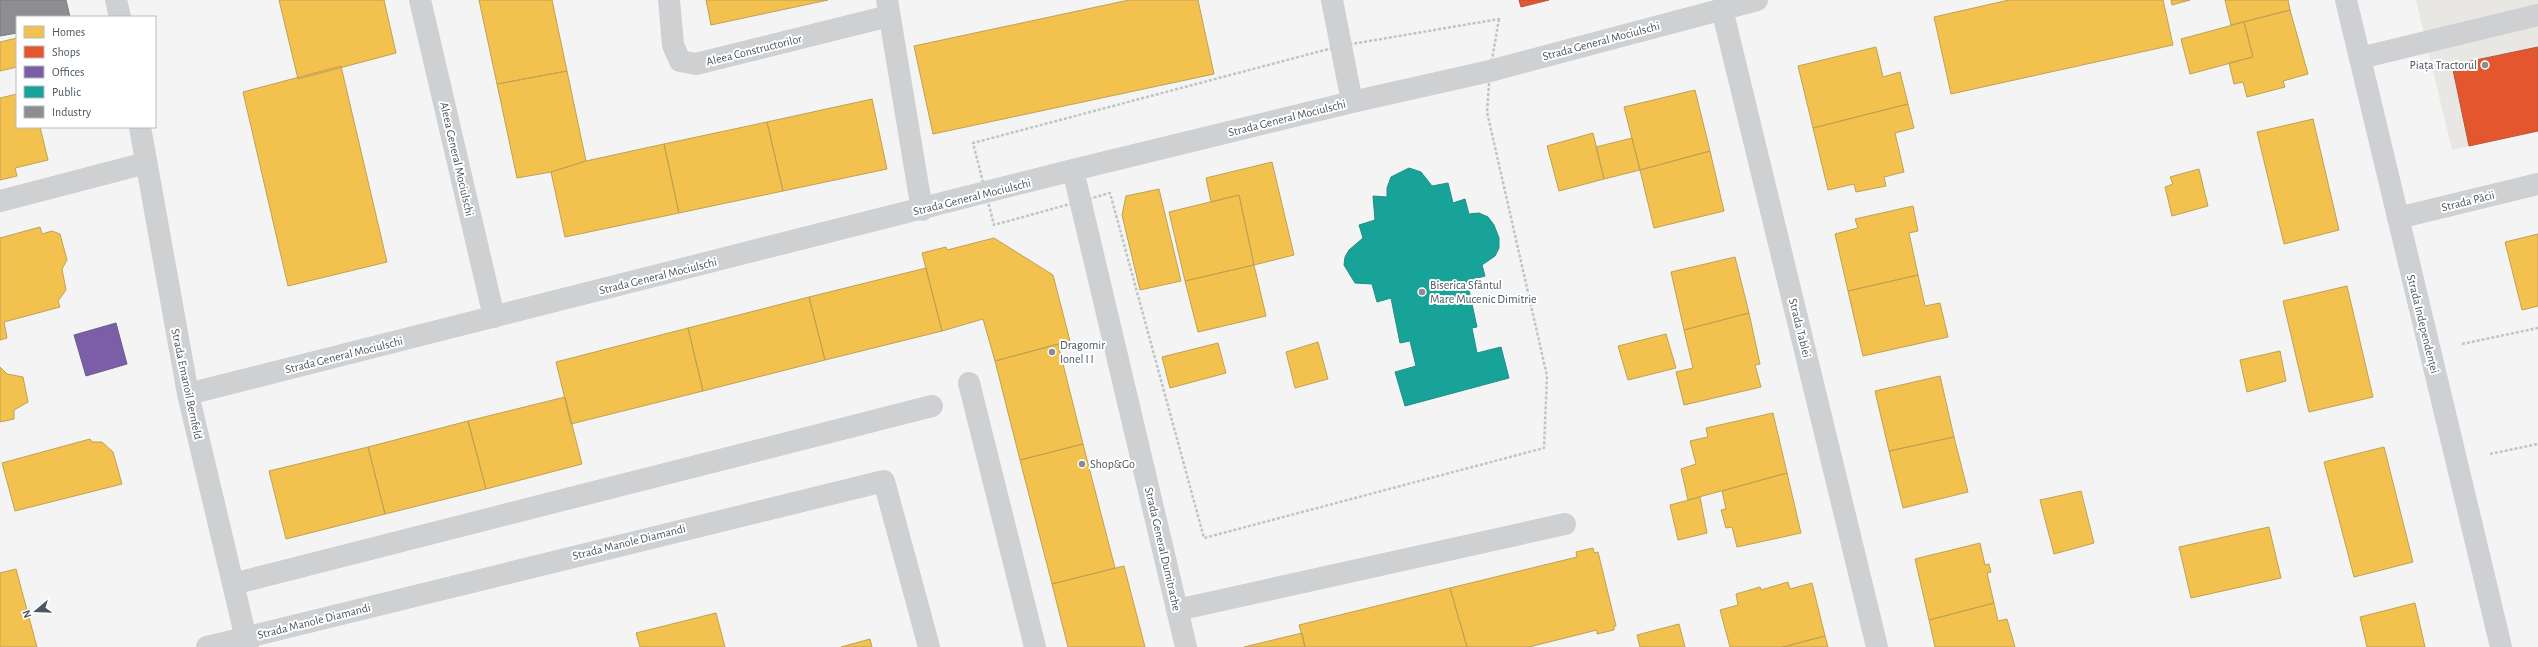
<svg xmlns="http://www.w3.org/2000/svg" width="2538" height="647" font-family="'Alegreya Sans',sans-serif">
  <rect width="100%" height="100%" fill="#f4f4f4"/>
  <path fill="#e8e7e3" d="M2416 0H2538V131L2452 150Z"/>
  <path fill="#f2c14e" stroke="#c0a154" d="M279 0H384L396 53 298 79Z
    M479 0H552L567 71 497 84Z
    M706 0H828L711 25Z
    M1129 0H1198L1214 74 933 134 914 46Z
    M2009 0H2163L2173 45 1951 94 1934 17Z
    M2171 0H2190L2172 5Z
    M2225 0H2288L2290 10 2231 25Z
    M2290 10 2308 74 2283 81 2285 87 2247 97 2243 82 2234 84 2229 63 2253 57 2244 22Z
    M2244 22 2253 57 2190 74 2181 39Z
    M17 38V67L0 71V42Z
    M1876 47 1883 77 1900 72 1908 104 1813 128 1798 66Z
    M341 66 387 262 288 286 243 92Z
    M567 71 586 161 551 172 517 178 497 84Z
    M1695 90 1710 151 1640 170 1624 107Z
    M17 94V127H40L48 160 15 168 17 176 0 180V98Z
    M872 99 887 169 783 191 767 122Z
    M1908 104 1914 128 1895 133 1904 172 1884 177 1886 186 1856 192 1854 184 1828 190 1813 128Z
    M2313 119 2339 230 2284 244 2257 132Z
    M767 122 783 191 679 213 664 144Z
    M1593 133 1604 179 1559 191 1547 146Z
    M1632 138 1640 170 1604 179 1596 147Z
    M664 144 679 213 565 237 551 172 586 161Z
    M1710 151 1724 211 1654 228 1640 170Z
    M1272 162 1294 255 1254 265 1239 195 1211 202 1206 178Z
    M2199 169 2208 206 2172 216 2165 187 2173 184 2170 177Z
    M1159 189 1181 281 1140 290 1122 215 1126 196Z
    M1239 195 1254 265 1185 281 1169 212Z
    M1913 206 1918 231 1909 233 1918 275 1848 291 1835 234 1858 228 1855 219Z
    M40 227 42 234 52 231 60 234 67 260 62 269 66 290 58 301 60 307 4 322 7 338 0 340V238Z
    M2538 234V306L2522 310 2505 242Z
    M994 238 1053 275 1070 341 995 361 983 319 942 331 922 253 946 247 947 250Z
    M1735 257 1749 313 1684 330 1671 272Z
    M1254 265 1266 316 1198 332 1185 281Z
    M926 268 942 331 825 360 809 297Z
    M1918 275 1925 306 1940 303 1948 337 1863 356 1848 291Z
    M2347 286 2373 397 2309 412 2283 301Z
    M809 297 825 360 703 391 688 328Z
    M1749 313 1760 364 1755 365 1761 387 1684 405 1676 372 1693 368 1684 330Z
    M688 328 703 391 571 424 556 362Z
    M1666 334 1676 368 1628 380 1618 346Z
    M1318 342 1328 379 1295 388 1286 352Z
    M1218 343 1226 373 1170 388 1162 357Z
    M1058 344 1083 444 1020 460 995 361Z
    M2280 351 2286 381 2247 392 2240 360Z
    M0 367 7 374 23 377 28 402 14 410V419L0 422Z
    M1940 376 1954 437 1889 451 1875 391Z
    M565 397 582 464 486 489 468 421Z
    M1773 413 1787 473 1688 500 1681 469 1696 464 1690 441 1708 437 1706 428Z
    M468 421 486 489 385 514 368 447Z
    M1954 437 1968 492 1903 508 1889 451Z
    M90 439 92 442H102L113 452 122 484 15 511 2 463Z
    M1083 444 1115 568 1052 584 1020 460Z
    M368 447 385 514 286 539 269 471Z
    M2384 447 2413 562 2354 577 2324 462Z
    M1787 473 1801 533 1737 547 1732 527 1726 528 1721 510 1726 509 1722 491Z
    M2081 491 2094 543 2054 554 2040 500Z
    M1700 497 1707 533 1678 540 1670 505Z
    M2269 527 2281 578 2191 598 2179 547Z
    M1980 543 1985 565 1989 564 1991 572 1987 573 1994 603 1929 620 1915 559Z
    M1593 548 1594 553 1598 552 1616 626H1614V630L1597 634V630L1529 647H1467L1450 588 1577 557 1576 552Z
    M1124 566 1145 647H1068L1052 584Z
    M16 569 37 647H0V573Z
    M1788 582 1790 589 1812 583 1825 636 1783 647H1730L1720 610 1738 605 1736 594 1760 587 1761 590Z
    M1450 588 1467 647H1305L1299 625Z
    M1994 603 1998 621 2007 619 2015 647H1935L1929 620Z
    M2415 603 2425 647H2367L2360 617Z
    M716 613 725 647H640L636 633Z
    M1679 624 1685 647H1640L1637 635Z
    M1302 633 1305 647H1244Z
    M1825 636 1828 647H1783Z
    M870 639 872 647H841Z"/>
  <path fill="#e4572e" stroke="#b6573d" d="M1519 0H1549L1521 7Z
    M2538 47V131L2469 146 2452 65Z"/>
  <path fill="#7b5ea7" stroke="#6c5c92" d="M116 323 127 364 86 376 74 335Z"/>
  <path fill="#17a398" stroke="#268c88" d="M1409 168 1421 172 1432 186 1448 183 1453 203 1465 199 1469 214 1479 213 1488 217 1494 225 1499 238V248L1495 256 1482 265 1485 276 1467 281 1477 327 1472 328 1477 353 1501 347 1509 378 1405 406 1395 372 1416 366 1410 341 1400 343 1391 298 1377 302 1372 284 1355 283 1344 265 1345 257 1349 250 1363 238 1359 225 1375 220 1373 196 1387 197V188L1391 177Z"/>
  <path fill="#8d8d92" stroke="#797c83" d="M0 0H66L70 17H17V33L0 36Z"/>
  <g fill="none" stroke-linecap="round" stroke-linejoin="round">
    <path stroke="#bcc7c4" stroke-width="2.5" stroke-dasharray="3 2" stroke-linecap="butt" d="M1499 19 1490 71 1487 112 1547 376 1544 448 1204 538 1110 193 994 225 973 143 1340 46Z
      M2462 344 2538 328
      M2490 454 2538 444"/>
    <path stroke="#ced0d2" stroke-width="22" d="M0 201 146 163
      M969 383 1035 647
      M233 584 932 406
      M1177 610 1565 524"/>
    <path stroke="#ced0d2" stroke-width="22" d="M2360 58 2538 15"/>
    <path stroke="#ced0d2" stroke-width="22" d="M116 0 120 17
      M420 0 494 317
      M669 0 673 45 680 61 696 64 889 16
      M887 0 922 210
      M1332 0 1352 102
      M1722 9 1877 647
      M140 127 188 394 248 647
      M1073 170 1186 647
      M2398 218 2538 184
      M188 394 1073 170 1352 102 1490 71 1757 0
      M207 647 884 481 929 647"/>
    <path stroke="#ced0d4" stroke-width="22" d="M2346 0 2501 647"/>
  </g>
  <g fill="#868d94" stroke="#fff" stroke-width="1.5">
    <circle cx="2485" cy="65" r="4"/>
    <circle cx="1422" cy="292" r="4"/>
    <circle cx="1052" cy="352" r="4"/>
    <circle cx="1082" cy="464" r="4"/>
  </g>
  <g text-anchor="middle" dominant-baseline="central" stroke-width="4" stroke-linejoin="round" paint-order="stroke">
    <g font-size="12" fill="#4a5661" stroke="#fff">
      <text transform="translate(1601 41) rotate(-15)">Strada General Mociulschi</text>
      <text transform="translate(754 50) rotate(-14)">Aleea Constructorilor</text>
      <text transform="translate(1287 118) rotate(-14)">Strada General Mociulschi</text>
      <text transform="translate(457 159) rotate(77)">Aleea General Mociulschi</text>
      <text transform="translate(972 197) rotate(-14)">Strada General Mociulschi</text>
      <text transform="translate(2468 201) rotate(-14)">Strada Păcii</text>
      <text transform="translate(658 276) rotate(-14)">Strada General Mociulschi</text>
      <text transform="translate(2423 324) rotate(76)">Strada Independenței</text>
      <text transform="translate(1800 328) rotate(76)">Strada Tablei</text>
      <text transform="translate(344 355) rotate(-14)">Strada General Mociulschi</text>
      <text transform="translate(187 384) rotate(78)">Strada Emanoil Bernfeld</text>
      <text transform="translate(629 542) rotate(-14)">Strada Manole Diamandi</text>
      <text transform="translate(1163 549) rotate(77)">Strada General Dumitrache</text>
      <text transform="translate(314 621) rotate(-14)">Strada Manole Diamandi</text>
    </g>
    <g font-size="12" fill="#4a5661" stroke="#fff" text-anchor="start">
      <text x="2477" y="65" text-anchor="end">Piața Tractorul</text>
      <text x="1430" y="285">Biserica Sfântul<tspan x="1430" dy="14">Mare Mucenic Dimitrie</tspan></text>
      <text x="1060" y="345">Dragomir<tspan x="1060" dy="14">Ionel I I</tspan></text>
      <text x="1090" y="464">Shop&amp;Go</text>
    </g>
  </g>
  <rect x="16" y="16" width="140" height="112" fill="#ffffff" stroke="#b7bbc0"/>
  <rect x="24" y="26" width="20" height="12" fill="#f2c14e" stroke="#b7bbc0"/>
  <text x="52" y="36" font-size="12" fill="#4a5661">Homes</text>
  <rect x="24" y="46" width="20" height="12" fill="#e4572e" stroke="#b7bbc0"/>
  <text x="52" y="56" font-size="12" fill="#4a5661">Shops</text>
  <rect x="24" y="66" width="20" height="12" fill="#7b5ea7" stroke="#b7bbc0"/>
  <text x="52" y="76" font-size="12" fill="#4a5661">Offices</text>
  <rect x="24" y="86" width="20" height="12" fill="#17a398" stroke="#b7bbc0"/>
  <text x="52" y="96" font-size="12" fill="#4a5661">Public</text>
  <rect x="24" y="106" width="20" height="12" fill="#8d8d92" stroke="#b7bbc0"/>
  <text x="52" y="116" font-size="12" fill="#4a5661">Industry</text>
  <g transform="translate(36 611) rotate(251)" stroke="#ffffff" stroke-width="3" paint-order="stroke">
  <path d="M0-3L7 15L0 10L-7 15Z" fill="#4a5661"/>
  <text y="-6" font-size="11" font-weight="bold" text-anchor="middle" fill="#4a5661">N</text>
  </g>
</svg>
